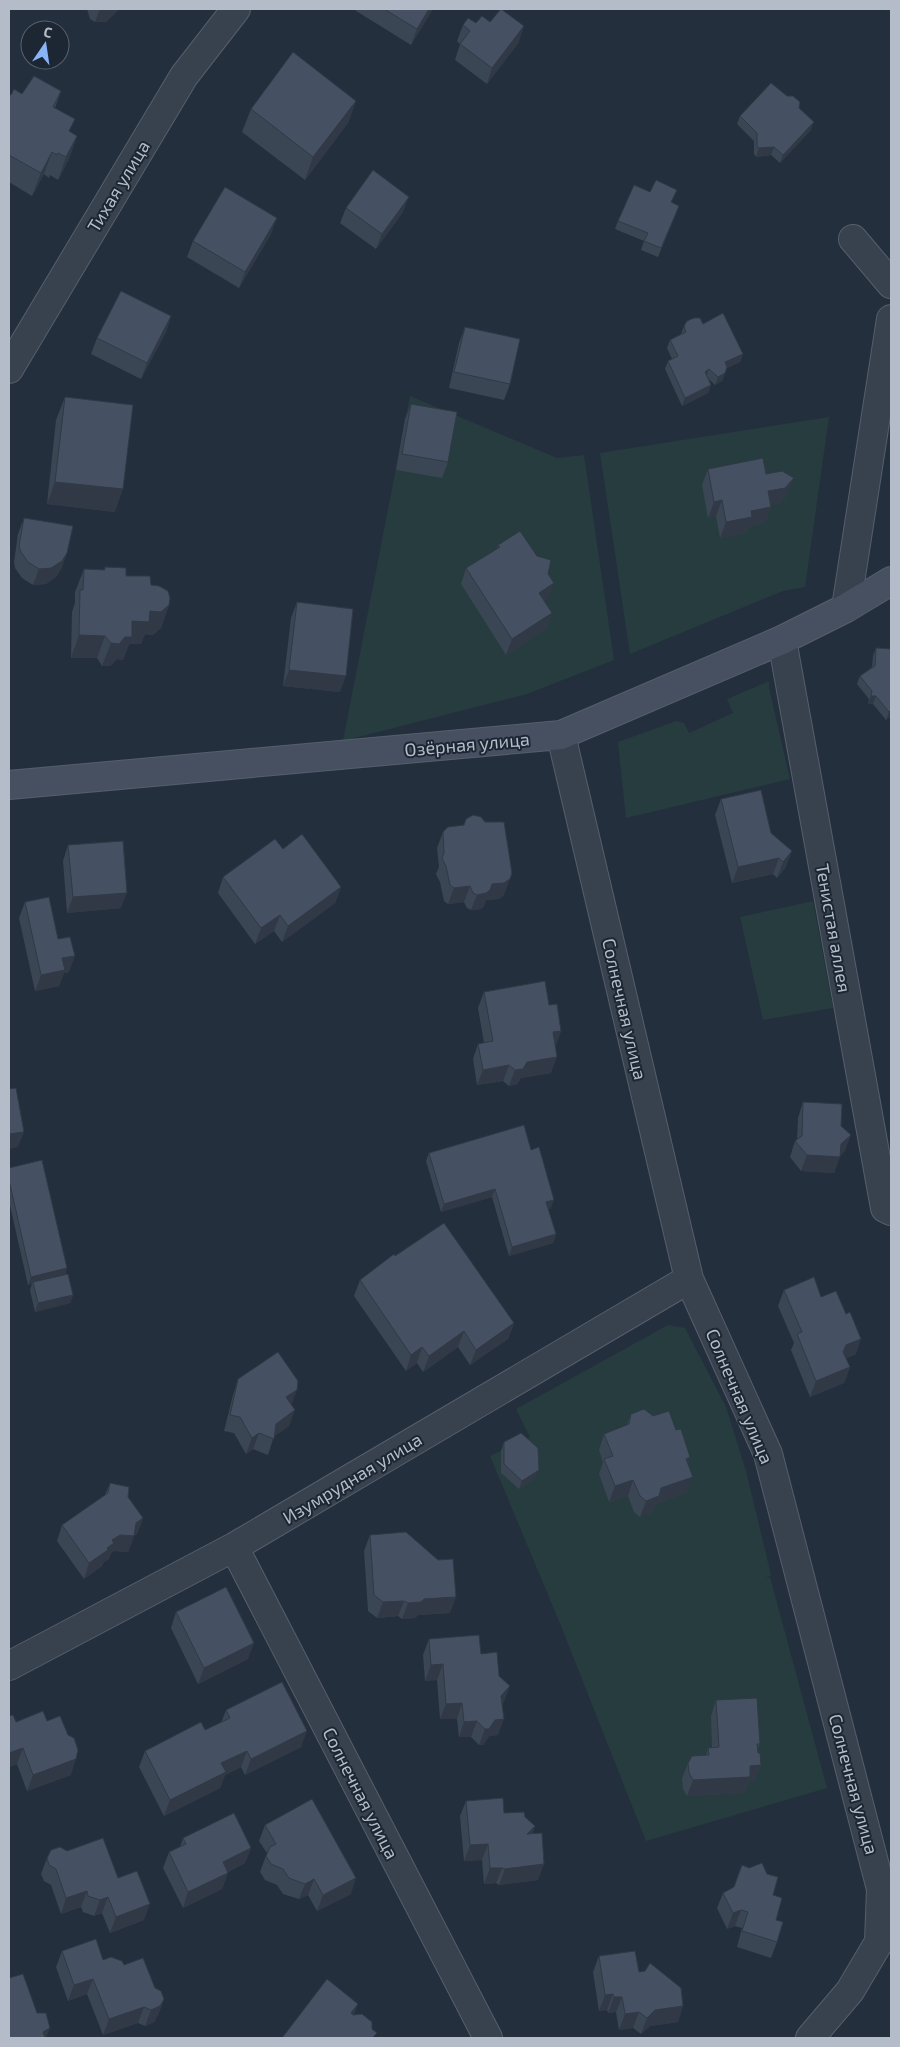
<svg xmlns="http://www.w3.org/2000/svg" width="900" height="2047" font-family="'Exo 2',sans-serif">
  <rect width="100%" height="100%" fill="#242f3e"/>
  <path fill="#263c3f" d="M410 396 557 458 584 455 614 660 527 694 343 741Z
    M829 417 805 587 783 591 630 654 600 453Z
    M769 681V688L790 779 626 818 618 742 676 721 684 723 689 733 733 713 727 699Z
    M813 901 833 1008 763 1020 740 917Z
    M668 1325 685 1328 726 1407 746 1471 771 1575 765 1579 770 1577 827 1788 646 1841 559 1621 490 1456 530 1437 516 1409Z"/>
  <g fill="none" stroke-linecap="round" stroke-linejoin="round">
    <g stroke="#565f6c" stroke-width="30">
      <path id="street" d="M853 239 891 284
        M9 369 184 76 236 9
        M846 608 891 319
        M782 640 885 1208 891 1211
        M561 735 689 1279 768 1454 881 1889 879 1942 850 1991 810 2038
        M234 1547 488 2038
        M9 1666 234 1547 689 1279"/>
    </g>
    <g stroke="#565f6c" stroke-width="30">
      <path id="secondary" d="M9 785 561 735 782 640 846 608 891 581"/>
    </g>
    <use href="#street" stroke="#38414e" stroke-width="28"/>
    <use href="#secondary" stroke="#465061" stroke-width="28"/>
  </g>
  <path fill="#3b4654" d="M87 9H119L106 22H95L90 19Z
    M353 9H433L411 45Z
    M490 22 519 42 487 84 455 60 460 44 457 41 463 25 476 23Z
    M61 91 55 108 70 132 77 136 69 159 58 180 50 175 49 178 44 174 32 196 9 182V94L11 95Z
    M356 101 348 123 305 180 242 132 251 109Z
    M799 108 811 130 780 163 771 155 756 157 754 154V141L737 124 740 116Z
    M672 202 676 214 658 257 641 250 644 241 615 229 618 221Z
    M346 208 403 212 376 249 340 223Z
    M271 234 239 288 187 257 193 241Z
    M171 316 166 332 141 379 91 354 97 338Z
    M703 324 743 354 740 362 727 368 722 381 715 385 709 379 711 385 708 393 682 406 665 369 668 361 672 359 667 348 670 340 681 334 684 326Z
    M465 327 510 384 504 400 449 388 459 343Z
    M65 397 115 512 47 504 56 420Z
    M411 404 448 462 442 478 396 470 405 419Z
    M708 469 766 474 788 494 780 504 771 505V507L765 523 749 526 746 533 720 538 716 516 708 518 702 485Z
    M24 518 67 553 61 569 56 577 46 584 33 585 22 578 15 568 14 562 18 534Z
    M498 545 548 574V599L544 601 552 613 546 629 506 655 461 584 466 568 497 549Z
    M105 567 151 585 169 605 161 628 153 635 145 634 141 644H129L123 660 117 659 110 666H102L97 658H71L72 612 75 603V592L84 569 104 570Z
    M297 602 340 692 283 686 291 618Z
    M876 648 891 649V716L886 720 873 704H868L869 699 857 684 860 676 872 667 873 656Z
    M721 799 771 833 786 867 777 878 773 874 732 883 715 815Z
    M443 832 504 895 499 899 486 900 484 906 481 909 471 910 467 908 464 902 448 904 444 901 440 882 436 874 439 867 437 848Z
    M68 845 121 908 67 913 63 861Z
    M223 877 341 887 335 903 282 942 274 931 255 944 218 893Z
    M25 902 58 939 69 972 64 973 59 986 35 991 19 918Z
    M484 992 549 1005 561 1031 555 1047 551 1073 521 1078 517 1084 509 1086 503 1081 477 1085 473 1059 478 1044 484 1043 478 1008Z
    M803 1102 841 1126 845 1151 840 1155 834 1173 801 1171 790 1157 795 1141 797 1140 798 1118Z
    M531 1150 551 1208 548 1209 556 1234 553 1243 509 1256 492 1197 441 1212 426 1161 429 1153Z
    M9 1168 67 1268 65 1275 73 1295 70 1303 35 1312 30 1290 32 1284 28 1285 9 1201Z
    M395 1256 514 1323 508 1339 470 1365 458 1347 423 1372 417 1363 406 1371 354 1296 360 1280Z
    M784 1290 856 1354 846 1358 850 1367 844 1383 810 1397 791 1350 794 1343 778 1306Z
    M238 1379 291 1405 289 1426 274 1436 268 1455 253 1449 246 1454 234 1433 224 1431 233 1395Z
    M631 1414 653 1416 676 1430 690 1457 688 1463 687 1492 656 1504 653 1512 640 1517 634 1512 628 1496 609 1502 599 1474 603 1462 599 1450 604 1434 627 1425Z
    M504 1442 536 1478 519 1489 501 1473V1451Z
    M110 1483 128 1497 143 1518 137 1534 134 1536 128 1552 114 1551 111 1553 109 1559 104 1562 102 1566 84 1579 57 1541 62 1525 105 1495Z
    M370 1535 450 1613 418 1615 415 1618 402 1619 398 1616 377 1618 368 1611 364 1551Z
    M176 1612 248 1659 198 1684 171 1628Z
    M429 1639 481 1654 499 1676 504 1702 502 1704 498 1735 489 1736 483 1745H479L471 1737H459L457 1719H440L437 1680 425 1681 423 1655Z
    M716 1700 760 1744 757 1750 761 1765 755 1781H749L744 1793 687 1796 683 1789 682 1779 688 1763 706 1755 708 1748H712L711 1716Z
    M226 1710 301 1747 245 1775 241 1767 225 1775 220 1788 164 1816 139 1767 145 1751 205 1730 221 1723Z
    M9 1716 16 1722 47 1721 71 1775 27 1791 17 1764 9 1767Z
    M466 1801 504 1813 525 1817 535 1826 532 1834 538 1880 499 1885 496 1883 484 1884 482 1860 464 1861 460 1816Z
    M265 1825 351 1894 317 1911 308 1895 299 1899 283 1894 277 1885 265 1880 260 1872 267 1853 259 1841Z
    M183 1838 251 1848 245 1863 228 1872 222 1889 183 1908 163 1868 169 1852 180 1847Z
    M47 1858 118 1878 144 1920 110 1933 102 1913 94 1916 83 1912 81 1907 61 1914 51 1885 44 1881 41 1874Z
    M742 1865 773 1895 777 1942 771 1958 737 1947 742 1928 735 1926 727 1929 717 1908 723 1893 734 1887Z
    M62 1951 103 1960 124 1965 155 1988 164 1999 158 2015 154 2022 145 2026 138 2023 103 2035 87 1994 68 2001 56 1967Z
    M599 1956 639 1972 683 2006 678 2022 650 2026 641 2034 633 2028 619 2030 616 2012 608 2013 607 2010 599 2011 593 1972Z"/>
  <path fill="#303945" d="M100 9H119L106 22H95Z
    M429 9H433L411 45 417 29Z
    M524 26 519 42 487 84 492 68Z
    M356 101 348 123 305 180 313 157Z
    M814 122 811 130 780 163 783 155Z
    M77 136 69 159 58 180 66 157Z
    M774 147 771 155 756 157 759 148Z
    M52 152 44 174 32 196 41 173Z
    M409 197 403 212 376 249 382 234Z
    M277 218 271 234 239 288 245 272Z
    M171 316 166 332 141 379 147 363Z
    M743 354 740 362 722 370 725 362Z
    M709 369 706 377 705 372Z
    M725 373 722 381 715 385 718 377Z
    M711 385 708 393 682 406 685 398Z
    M794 478 788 494 780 504 762 507 768 491Z
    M55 482 123 489 115 512 47 504Z
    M722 500 716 516 708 518 714 502Z
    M771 507 765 523 749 526 746 533 720 538 726 522 751 511Z
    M67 553 61 569 56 577 46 584 33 585 39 569Z
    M554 583 548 599 533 609 539 593Z
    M169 605 161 628 153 635 145 634 141 644H129L123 660 117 659 110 666H102L111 643 132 621 150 611Z
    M552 613 546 629 506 655 512 639Z
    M79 635 105 636 97 658H71Z
    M289 670 346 676 340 692 283 686Z
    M871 696H876L873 704H868Z
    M891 710V716L886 720 889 712Z
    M792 851 786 867 777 878 783 862Z
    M779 858 773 874 732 883 738 867Z
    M510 879 504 895 499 899 486 900 484 906 481 909 471 910 477 895 492 884Z
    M470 886 464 902 448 904 454 888Z
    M341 887 335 903 282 942 288 926Z
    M127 893 121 908 67 913 73 897Z
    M280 915 274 931 255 944 261 928Z
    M75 956 69 972 64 973 59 986 35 991 41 975 62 958Z
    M561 1031 555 1047 553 1032Z
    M557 1057 551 1073 521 1078 517 1084 509 1086 515 1070 527 1062Z
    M509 1065 503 1081 477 1085 483 1070Z
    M24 1132 18 1147 9 1149V1134Z
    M851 1135 845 1151 839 1157H840L834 1173 801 1171 807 1155 841 1144Z
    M495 1189 492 1197 441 1212 444 1204Z
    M554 1200 551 1208 543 1210 546 1202Z
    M556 1234 553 1243 509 1256 512 1247Z
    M67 1268 64 1276 33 1282 32 1284 28 1285 31 1277Z
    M73 1295 70 1303 35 1312 38 1303Z
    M514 1323 508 1339 470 1365 476 1350Z
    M464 1331 458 1347 423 1372 429 1356Z
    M861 1339 856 1354 840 1361 846 1345Z
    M422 1347 417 1363 406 1371 411 1355Z
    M850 1367 844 1383 810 1397 816 1381Z
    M297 1390 291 1406 286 1397Z
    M295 1410 289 1426 272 1438 276 1424Z
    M259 1433 253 1449 246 1454 252 1438Z
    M690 1457 685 1473 686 1459Z
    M539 1470 536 1478 519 1489 522 1481Z
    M693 1477 687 1492 656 1504 653 1512 640 1517 646 1501 661 1488Z
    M633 1480 628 1496 609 1502 615 1486Z
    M143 1518 137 1534 134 1536 128 1552 114 1551 111 1553 109 1559 104 1562 102 1566 84 1579 89 1563 107 1548 112 1540Z
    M456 1597 450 1613 418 1615 415 1618 402 1619 408 1603 424 1599Z
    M404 1601 398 1616 377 1618 383 1602Z
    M254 1643 248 1659 198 1684 204 1668Z
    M443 1664 437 1680 425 1681 431 1665Z
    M510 1686 504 1702 495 1712 501 1696Z
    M462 1703 457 1719H440L446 1704Z
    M504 1719 498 1735 489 1736 483 1745H479L485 1729 495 1720Z
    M477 1721 471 1737H459L464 1722Z
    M307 1731 301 1747 245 1775 251 1759Z
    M23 1748 17 1764 9 1767V1753Z
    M247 1751 241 1767 225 1775 220 1788 164 1816 170 1800 221 1763Z
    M76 1759 71 1775 27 1791 33 1775Z
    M761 1765 755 1781H749L744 1793 687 1796 693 1780 750 1766Z
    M535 1826 529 1842 527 1834Z
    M488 1844 482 1860 464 1861 470 1845Z
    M251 1848 245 1863 217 1878 223 1862Z
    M544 1864 538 1880 499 1885 505 1869Z
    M490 1868H502L496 1883 484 1884Z
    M228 1873 222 1889 183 1908 188 1892Z
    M356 1878 351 1894 317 1911 323 1895Z
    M314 1879 308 1895 299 1899 305 1884Z
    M87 1891 81 1907 61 1914 66 1898Z
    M108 1897 102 1913 94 1916 100 1900Z
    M150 1904 144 1920 110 1933 116 1917Z
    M741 1910 735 1926 727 1929 733 1913Z
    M93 1979 87 1994 68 2001 74 1985Z
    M613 1994 607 2010 599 2011 605 1995Z
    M614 1997H622L616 2012 608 2013Z
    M164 1999 158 2015 154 2022 145 2026 151 2010Z
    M358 2004 352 2020 351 2013Z
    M683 2006 678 2022 650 2026 641 2034 647 2018 655 2010Z
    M144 2007 138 2023 103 2035 109 2019Z
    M639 2012 633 2028 619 2030 625 2014Z
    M50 2028 46 2038H41L43 2032Z"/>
  <path fill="#455162" stroke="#303945" d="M384 9H429L417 29Z
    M501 9 524 26 492 68 460 44 470 31 463 25 468 18 476 23 482 16 490 22Z
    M293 52 356 101 313 157 251 109Z
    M34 76 61 91 53 107 75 119 69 131 77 136 66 157 58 153 57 155 52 152 41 173 9 155V94L11 95 14 89 22 94Z
    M771 83 787 96H793L800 102 799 108 814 122 783 155 774 147 759 148 757 146V133L740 116Z
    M373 170 409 197 382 234 346 208Z
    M656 180 677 190 671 202 679 206 661 248 644 241 648 233 618 221 634 185 650 192Z
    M225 187 277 218 245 272 193 241Z
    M121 291 171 316 147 363 97 338Z
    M723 313 743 354 725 362 727 367 725 373 718 377 709 369 705 372 711 385 685 398 668 361 678 356 670 340 686 332 684 326 687 321 694 318H700L703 324Z
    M465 327 520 339 510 384 454 372Z
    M65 397 133 405 123 489 55 482Z
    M411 404 457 412 448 462 402 454Z
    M763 458 766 474 782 471 794 478 785 488 768 491 771 507 751 511 752 517 726 522 722 500 714 502 708 469Z
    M24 518 73 526 67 553 62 561 51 568 39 569 28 562 21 552 19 546Z
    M520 531 537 556 551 560 548 574 554 583 539 593 552 613 512 639 466 568 500 547 498 545Z
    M105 567 126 568V576H150L151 585 159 586 168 591 170 598 169 605 161 612 150 611 149 622 132 621V637H125L119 644 111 643 105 636 79 635 80 590H83L84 569 105 570Z
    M297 602 353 609 346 676 289 670Z
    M876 648 891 649V710L889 712 876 696H871L872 691 860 676 875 666Z
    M761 790 771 833 792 851 783 862 779 858 738 867 721 799Z
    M473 815 481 817 485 822H504L512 873 510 879 504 883 492 884 490 890 486 893 477 895 473 893 470 886 454 888 450 885 446 866 442 858 444 853 443 832 448 827 464 825 466 819Z
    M302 834 341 887 288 926 280 915 261 928 223 877 275 839 283 849Z
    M123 841 127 893 73 897 68 845Z
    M49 897 58 939 70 937 75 956 62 958 65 970 41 975 25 902Z
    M545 981 549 1005 557 1004 561 1031 553 1032 557 1057 527 1062 523 1069 515 1070 509 1065 483 1070 478 1044 493 1041 484 992Z
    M16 1088 24 1132 9 1134V1089Z
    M803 1102 842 1104 841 1126 851 1135 841 1144 840 1157 807 1155 795 1141 802 1136Z
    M524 1125 531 1150 539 1147 554 1200 546 1202 556 1234 512 1247 495 1189 444 1204 429 1153Z
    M42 1160 67 1268 31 1277 9 1180V1168Z
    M444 1223 514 1323 476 1350 464 1331 429 1356 422 1347 411 1355 360 1280 394 1254 395 1256Z
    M68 1274 73 1295 38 1303 33 1282Z
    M814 1277 821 1297 836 1291 846 1314 850 1312 861 1339 846 1345 843 1352 850 1367 816 1381 797 1334 802 1332 784 1290Z
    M278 1352 298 1381 297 1390 286 1397 295 1410 276 1424 274 1439 259 1433 252 1438 240 1417 230 1415 238 1379Z
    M644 1409 653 1416 669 1411 676 1430 681 1429 690 1457 686 1459 693 1477 661 1488 659 1496 646 1501 640 1496 633 1480 615 1486 604 1459 613 1456 604 1434 629 1424 631 1414Z
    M521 1433 538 1448 539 1470 522 1481 504 1464V1442Z
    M110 1483 129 1487 128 1497 143 1518 136 1523 134 1536 120 1535 112 1540 114 1543 107 1548 108 1550 89 1563 62 1525 108 1493Z
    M406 1532 438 1560 453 1559 456 1597 424 1599 421 1602 408 1603 404 1601 383 1602 374 1595 370 1535Z
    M226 1587 254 1643 204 1668 176 1612Z
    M479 1635 481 1654 497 1652 499 1676 510 1686 501 1696 504 1719 495 1720 489 1729H485L477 1721 464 1722 462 1703 446 1704 443 1664 431 1665 429 1639Z
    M282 1682 307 1731 251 1759 247 1751 221 1763 226 1772 170 1800 145 1751 201 1722 205 1730 230 1718 226 1710Z
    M757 1698 760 1744H757L758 1753H760L761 1765 750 1766V1777L693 1780 689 1773 688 1763 692 1756 709 1755 708 1748 719 1747 716 1700Z
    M43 1711 47 1721 60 1716 68 1735 74 1738 78 1750 76 1759 33 1775 23 1748 9 1753V1716L13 1715 16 1722Z
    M503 1798 504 1813 524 1812 525 1817 535 1826 527 1834 542 1833 544 1864 505 1869 502 1868H490L488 1844 470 1845 466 1801Z
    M312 1799 356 1878 323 1895 314 1879 305 1884 289 1878 283 1869 271 1864 266 1856 270 1847 276 1844 265 1825Z
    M234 1813 251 1848 223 1862 228 1873 188 1892 169 1852 186 1844 183 1838Z
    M103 1838 118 1878 137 1871 150 1904 116 1917 108 1897 100 1900 88 1896 87 1891 66 1898 56 1869 49 1865 47 1858 51 1850 60 1847 67 1851Z
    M762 1863 767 1874 778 1877 773 1895 782 1898 776 1920 783 1922 777 1942 742 1931 748 1912 741 1910 733 1913 723 1893 734 1887 742 1865 749 1868Z
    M96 1939 103 1960 111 1957 122 1961 124 1965 143 1958 155 1988 161 1991 164 1999 160 2006 151 2010 144 2007 109 2019 93 1979 74 1985 62 1951Z
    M635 1951 639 1972 645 1971 650 1963 681 1988 683 2006 655 2010 647 2018 639 2012 625 2014 622 1997H614L613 1994 605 1995 599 1956Z
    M23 1974 37 2013H46L50 2028 43 2032 45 2038H9V1978Z
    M327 1979 358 2004 351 2013 353 2015 362 2014 372 2022V2029L377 2033 372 2038H282Z"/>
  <g text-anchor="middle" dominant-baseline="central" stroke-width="4" stroke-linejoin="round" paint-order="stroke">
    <g font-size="18" fill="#b4bcc9" stroke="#1d2633">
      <text transform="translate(118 186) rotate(-59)">Тихая улица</text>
      <text transform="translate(467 744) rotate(-5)">Озёрная улица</text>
      <text transform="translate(834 928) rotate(80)">Тенистая аллея</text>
      <text transform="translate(625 1009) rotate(77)">Солнечная улица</text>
      <text transform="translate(740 1396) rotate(67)">Солнечная улица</text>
      <text transform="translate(352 1478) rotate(-31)">Изумрудная улица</text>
      <text transform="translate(854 1784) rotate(75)">Солнечная улица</text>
      <text transform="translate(361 1793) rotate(63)">Солнечная улица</text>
    </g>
  </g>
  <rect width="900" height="2047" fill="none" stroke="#b4bcc9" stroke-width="20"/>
  <g transform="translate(45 45) rotate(13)"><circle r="24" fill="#1d2633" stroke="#59626f"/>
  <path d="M0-4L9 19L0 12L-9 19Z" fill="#8ab4f8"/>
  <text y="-8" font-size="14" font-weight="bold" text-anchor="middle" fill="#b4bcc9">С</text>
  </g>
</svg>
